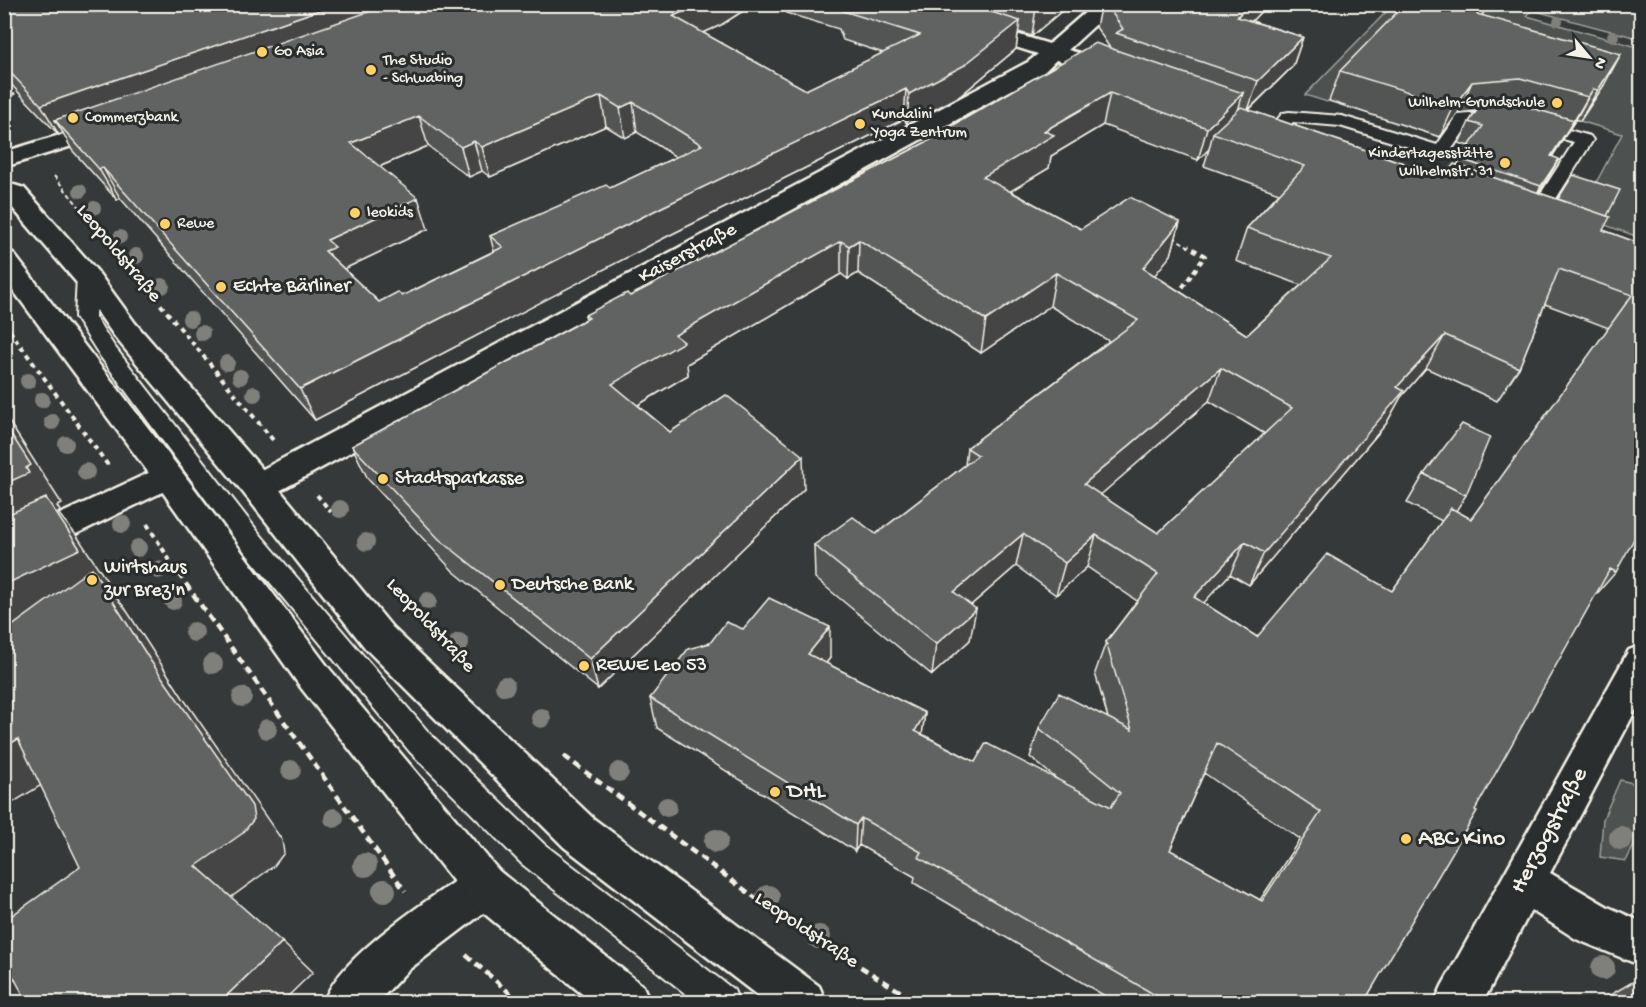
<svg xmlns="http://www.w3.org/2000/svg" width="1646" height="1007" font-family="'Gochi Hand',sans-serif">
  <rect width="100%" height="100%" fill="#363939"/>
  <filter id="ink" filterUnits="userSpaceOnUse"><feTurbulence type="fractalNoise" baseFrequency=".0167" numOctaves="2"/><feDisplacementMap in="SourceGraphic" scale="12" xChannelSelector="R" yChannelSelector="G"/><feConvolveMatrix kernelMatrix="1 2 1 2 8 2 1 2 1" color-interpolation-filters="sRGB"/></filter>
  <g filter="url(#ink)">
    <path fill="#4e514f" stroke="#a1a19c" stroke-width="1.5" d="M1393 5H1419L1327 102 1305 95Z
      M1482 5H1641V39L1532 10 1527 16 1641 48V238L1602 224 1590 194 1622 134 1580 121 1604 84 1464 43Z
      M1620 780 1641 785V832L1626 861 1600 857 1603 819Z"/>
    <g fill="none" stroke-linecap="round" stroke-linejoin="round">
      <g stroke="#f4f1e8" stroke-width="4">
        <path id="lane" d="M1503 111 1509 112 1511 116 1509 120 1469 124 1447 156 1441 157 1340 126 1293 122C1286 130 1281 136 1270 134L1268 130 1283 113 1289 112 1342 116 1437 145 1458 115Z
          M1536 121 1590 136 1593 140 1540 224H1526L1524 220 1574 142 1530 130 1528 126Z
          M87 271 94 273 97 277 95 317 114 346 259 533 430 734 544 844 734 990 739 1002H696L522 864 410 752 241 547 100 356 75 317 77 277 80 273Z"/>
      </g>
      <g stroke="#f4f1e8" stroke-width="5">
        <path id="street" d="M887 4H919L1049 44 1095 4H1118L1068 50 1079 53 1082 58 1079 63 1071 64 1056 60 1044 72 270 496 258 499 246 496 242 487 246 478 1028 62 1038 54 890 8Z
          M168 464 179 468 184 476 179 484 4 569V540Z
          M1642 645V698L1550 873 1608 907 1642 922V966L1576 939 1531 910 1483 1002H1435L1442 986 1629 650Z
          M484 865 499 871 505 886 499 901 407 971 378 1002H324C339 956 429 900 469 871Z"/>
      </g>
      <g stroke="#f4f1e8" stroke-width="5">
        <path id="secondary" d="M109 120 117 122 121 127 117 132 4 167V152Z
          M4 182 24 188 97 271 135 323 270 478 392 627 594 819 819 986 826 1002H766L564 847 366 649 246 496 115 337 77 283 4 198Z
          M4 251 13 253 179 468 328 667 499 871 643 986 650 1002H592L469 901 302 689 157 484 4 278Z"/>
      </g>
      <path stroke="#f4f1e8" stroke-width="2" stroke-dasharray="4.5 3" stroke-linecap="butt" d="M11 95 22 92
        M54 176 113 248
        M1173 237 1191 248"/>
      <path stroke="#f4f1e8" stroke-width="4" stroke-dasharray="5 4.5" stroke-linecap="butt" d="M112 246 273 440
        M1177 295 1205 256 1188 246
        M4 323 110 468
        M317 495 331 512
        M147 524 179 575"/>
      <path stroke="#f4f1e8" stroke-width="4.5" stroke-dasharray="8 5" stroke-linecap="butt" d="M178 573 405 891
        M564 756 784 919 917 1002
        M466 955 520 1002"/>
      <use href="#lane" fill="#2a2d2e" fill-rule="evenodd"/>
      <use href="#street" fill="#2a2d2e" fill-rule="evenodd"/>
      <use href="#secondary" fill="#2a2d2e" fill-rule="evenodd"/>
    </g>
    <g fill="#7f7f7c">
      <circle cx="1558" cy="21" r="5"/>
      <circle cx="1613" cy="36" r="6"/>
      <circle cx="80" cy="191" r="7"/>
      <circle cx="94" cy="208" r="7"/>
      <circle cx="120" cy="237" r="7"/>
      <circle cx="136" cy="256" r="8"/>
      <circle cx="162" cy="286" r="8"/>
      <circle cx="190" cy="319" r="8"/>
      <circle cx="202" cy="333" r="8"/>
      <circle cx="227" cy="363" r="8"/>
      <circle cx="240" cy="377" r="8"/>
      <circle cx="28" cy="381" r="8"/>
      <circle cx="254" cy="394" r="8"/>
      <circle cx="42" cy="400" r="8"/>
      <circle cx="52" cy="422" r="8"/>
      <circle cx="66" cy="444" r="8"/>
      <circle cx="86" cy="472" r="9"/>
      <circle cx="340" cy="509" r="9"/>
      <circle cx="122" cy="524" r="9"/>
      <circle cx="366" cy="542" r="9"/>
      <circle cx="138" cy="548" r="9"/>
      <circle cx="158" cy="570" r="9"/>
      <circle cx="173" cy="601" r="9"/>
      <circle cx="428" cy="601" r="9"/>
      <circle cx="194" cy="632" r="10"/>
      <circle cx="459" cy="643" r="10"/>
      <circle cx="213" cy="664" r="10"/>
      <circle cx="505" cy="686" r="10"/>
      <circle cx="242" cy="697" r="10"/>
      <circle cx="541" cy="718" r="10"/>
      <circle cx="267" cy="729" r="10"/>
      <circle cx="291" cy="770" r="10"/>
      <circle cx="619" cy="772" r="10"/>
      <circle cx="667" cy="807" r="10"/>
      <circle cx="334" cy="818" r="10"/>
      <circle cx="1621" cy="838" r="12"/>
      <circle cx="716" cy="841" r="12"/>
      <circle cx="365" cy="865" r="12"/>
      <circle cx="384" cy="891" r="12"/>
      <circle cx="768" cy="897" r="12"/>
      <circle cx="819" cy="937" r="12"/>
      <circle cx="1603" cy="968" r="12"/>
    </g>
    <path fill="#535554" stroke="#f4f1e8" stroke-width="1.5" fill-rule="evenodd" d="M4 4H754L721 25 703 33 806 90 883 53 843 40 839 29 786 13V4H1070L1032 36 1018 32 1016 49 960 96 907 124 904 119 666 237 315 420 120 198 117 200 72 150 63 133 59 135 4 77ZM606 126 625 138 637 132 676 157 610 188 490 236 494 251 402 296 379 302 344 269 428 229 379 167 428 146 469 177 482 171 490 177Z
      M1081 4H1092L1085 10Z
      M1101 4H1268L1252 21 1303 37 1293 66 1249 110 1444 177 1457 165 1469 146 1459 143 1469 122 1476 111 1458 113 1440 137 1329 101 1340 71 1482 15 1604 85 1580 121 1576 119 1570 128 1552 157 1547 180 1539 193 1607 216 1603 230 1641 244 1616 572 1594 597 1364 1002H1115L914 883 915 877 859 845 855 851 657 728 650 698 710 643 743 629 830 658 826 663 925 713 922 734 975 762 1058 780 1030 757 1039 728 1108 718 1095 673 1106 642 1137 601 1087 567 1056 595 1016 566 971 605 970 640 932 675 815 578 814 545 876 534 965 465 967 448 1109 341 1050 306 981 353 858 273 848 279 841 274 687 364 688 375 638 405 670 432 804 489 598 689 453 571 368 479 352 446 586 319 585 315 630 296 932 139 933 137 1110 48 1096 27ZM1103 125 1198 160 1209 149 1204 166 1279 193 1247 228 1236 261 1301 285 1247 335 1154 275 1171 255 1180 222 1081 229 1010 191 1049 168 1051 156ZM1545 304 1609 328 1471 519 1456 511 1466 495 1424 474 1407 503 1442 521 1392 591 1257 637 1203 603 1230 574 1249 585 1386 424 1401 397 1426 368 1497 401 1519 368ZM1209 401 1265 434 1158 533 1100 495ZM1204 773 1300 839 1260 900 1170 850Z
      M1641 977V1002H1598Z"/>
    <path fill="#444545" stroke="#f4f1e8" stroke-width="1.5" d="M337 4H427L55 120 63 133 59 135 41 105Z
      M701 4H754L721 25 676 45 673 16Z
      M1040 4H1070L1032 36 1036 7Z
      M1086 4H1092L1085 10Z
      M1249 4H1268L1229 45 1237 17Z
      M1483 4H1489L1464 44 1477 14Z
      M1020 21 1016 49 960 96 907 124 909 94Z
      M1303 37 1293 66 1248 110 1258 81Z
      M1621 54 1604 85 1580 121 1598 90Z
      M1472 82 1458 113 1440 137 1454 106Z
      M906 89 904 119 666 237 315 420 300 389 662 207Z
      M1593 89 1576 119 1570 128 1588 97Z
      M1110 93 1103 125 1051 156 1049 168 979 210 983 177 1044 131Z
      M1243 93 1234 125 1213 133 1209 149 1198 160 1207 128Z
      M601 96 606 126 490 177 482 147Z
      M633 102 637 132 625 138 620 108Z
      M419 116 428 146 362 174 351 143Z
      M1574 120 1562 141 1539 177 1551 156Z
      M474 141 482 171 469 177 461 147Z
      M1559 159 1547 180 1529 208 1541 186Z
      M103 168 120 198 117 200 99 169Z
      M418 198 428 229 344 269 325 251 327 240Z
      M1180 222 1171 255 1134 301 1143 268Z
      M859 240 858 273 848 279 849 246Z
      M841 241V274L687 364 688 375 618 417 612 384 675 335Z
      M1056 273 1050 306 981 353 986 320Z
      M1445 335 1426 368 1401 397 1386 424 1249 585 1264 553 1397 387Z
      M1221 368 1209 401 1075 517 1084 484Z
      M4 414 62 504 57 506 60 511 58 513 77 536 111 587 108 588 125 608 183 698 282 840 284 853 274 866 230 898 196 866 4 640V484L26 468 4 423Z
      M803 456 804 489 598 689 590 659Z
      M1023 534 1016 566 949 624 954 592Z
      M1096 535 1087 567 1056 595 1065 563Z
      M1245 542 1230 574 1180 629 1194 597Z
      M976 609 970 640 932 675 936 644Z
      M830 627V658L809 685 808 654Z
      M925 713 921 742 915 731Z
      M18 739 58 775 4 808V747Z
      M861 818 859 845 855 851 856 825Z
      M282 942 313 972 282 1002H220Z"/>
    <path fill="#616362" stroke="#f4f1e8" stroke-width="1.5" fill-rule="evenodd" d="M4 4H337L41 105 4 66Z
      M391 4H701L673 16 806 90 920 35 843 11 841 4H966L1020 21 963 66 909 94 906 89 662 207 300 389 103 168 99 169 55 120ZM601 96 620 108 633 102 702 145 610 188 606 185 490 236 503 247 402 296 398 292 379 302 325 251 335 247 327 240 418 198 351 143 419 116 461 147 474 141 482 147Z
      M1026 4H1040L1036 7Z
      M1106 4H1249L1237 17 1303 37 1258 81 1116 33 1123 29Z
      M1405 4H1483L1477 14 1621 54 1598 90 1593 89 1588 97 1520 78 1472 82 1454 106 1340 71Z
      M1095 43 1243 93 1207 128 1110 93 1044 131 1054 135 983 177 1081 229 1130 197 1180 222 1143 268 1247 335 1331 258 1247 228 1305 166 1213 133 1241 107 1444 177 1454 164 1610 217 1603 230 1641 244V526L1616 572 1610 569 1475 810 1477 811 1364 1002H1167L918 857 921 852 861 818 856 825 650 698 688 649 710 643 726 622 743 629 769 598 830 627 808 654 925 713 915 731 975 762 986 743 1111 807 1120 793 1039 728 1059 693 1132 730 1106 642 1158 574 1096 535 1065 563 1023 534 954 592 976 609 936 644 814 545 853 517 876 534 978 455 967 448 1138 320 1056 273 986 320 859 240 849 246 841 241 675 335 684 342 612 384 670 432 726 395 803 456 590 659 439 539 352 446 589 318 585 315 627 293 630 296 934 138 933 137ZM1559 269 1632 295 1471 519 1451 508 1392 591 1327 554 1257 637 1194 597 1245 542 1264 553 1404 391 1397 387 1445 335 1519 368ZM1221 368 1292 408 1158 533 1084 484ZM1217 743 1321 812 1262 901 1170 850Z
      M1513 103 1574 120 1551 156 1559 159 1541 186 1460 159 1483 126 1469 122 1480 106Z
      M1573 175 1620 190 1607 216 1558 199Z
      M4 423 31 465 26 468 29 473 4 484Z
      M1462 424 1490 437 1466 495 1424 474Z
      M46 498 80 549 4 585V516Z
      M92 568 150 660 252 806 254 819 243 833 196 866 282 942 220 1002H27L4 959V921L80 867 18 739 4 747V632Z
      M1641 977V1002H1630Z"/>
  </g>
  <g fill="#ffd166" stroke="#2a2d2e" stroke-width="2">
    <circle cx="262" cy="52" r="6"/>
    <circle cx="371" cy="70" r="6"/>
    <circle cx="1557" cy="103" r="6"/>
    <circle cx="73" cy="118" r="6"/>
    <circle cx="860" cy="124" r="6"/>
    <circle cx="1505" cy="163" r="6"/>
    <circle cx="355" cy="213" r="6"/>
    <circle cx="165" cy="224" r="6"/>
    <circle cx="221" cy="287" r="6"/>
    <circle cx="383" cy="479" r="6"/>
    <circle cx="92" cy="580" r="6"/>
    <circle cx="500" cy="585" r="6"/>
    <circle cx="584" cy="666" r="6"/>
    <circle cx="775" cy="792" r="6"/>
    <circle cx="1406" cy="839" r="6"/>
  </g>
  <g text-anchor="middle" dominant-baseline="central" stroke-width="6" stroke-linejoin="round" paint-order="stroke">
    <g font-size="16" fill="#f4f1e8" stroke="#2a2d2e" text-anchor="start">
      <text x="274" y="52">Go Asia</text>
      <text x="383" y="61">The Studio<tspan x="383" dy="18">- Schwabing</tspan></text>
      <text x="1545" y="103" text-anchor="end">Wilhelm-Grundschule</text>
      <text x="872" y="115">Kundalini<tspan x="872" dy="18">Yoga Zentrum</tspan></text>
      <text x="85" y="118">Commerzbank</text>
      <text x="1493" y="154" text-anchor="end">Kindertagesstätte<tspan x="1493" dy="18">Wilhelmstr. 31</tspan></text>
      <text x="367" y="213">leokids</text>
      <text x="177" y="224">Rewe</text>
    </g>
    <g font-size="20" fill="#f4f1e8" stroke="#2a2d2e">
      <text transform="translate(118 254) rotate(50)">Leopoldstraße</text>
      <text transform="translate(688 254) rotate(-28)">Kaiserstraße</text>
      <text transform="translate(430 626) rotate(47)">Leopoldstraße</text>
      <text transform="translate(806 931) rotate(34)">Leopoldstraße</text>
    </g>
    <g font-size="20" fill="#f4f1e8" stroke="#2a2d2e" text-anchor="start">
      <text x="233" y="287">Echte Bärliner</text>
      <text x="395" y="479">Stadtsparkasse</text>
      <text x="104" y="568">Wirtshaus<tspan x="104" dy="23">zur Brez'n</tspan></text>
      <text x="512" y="585">Deutsche Bank</text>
      <text x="596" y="666">REWE Leo 53</text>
    </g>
    <g font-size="24" fill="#f4f1e8" stroke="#2a2d2e" text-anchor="start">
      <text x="787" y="792">DHL</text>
      <text x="1418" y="839">ABC Kino</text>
    </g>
    <g font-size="24" fill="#f4f1e8" stroke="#2a2d2e">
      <text transform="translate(1550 831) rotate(-62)">Herzogstraße</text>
    </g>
  </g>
  <rect width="1646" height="1007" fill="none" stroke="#2a2d2e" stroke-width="24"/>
  <rect x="12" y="12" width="1622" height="983" fill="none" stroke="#f4f1e8" stroke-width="2" filter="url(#ink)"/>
  <g transform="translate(1589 57) rotate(119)" stroke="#2a2d2e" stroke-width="4.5" paint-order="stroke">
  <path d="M0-4.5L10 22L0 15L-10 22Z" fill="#f4f1e8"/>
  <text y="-9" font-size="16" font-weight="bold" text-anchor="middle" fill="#f4f1e8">N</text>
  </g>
</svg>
